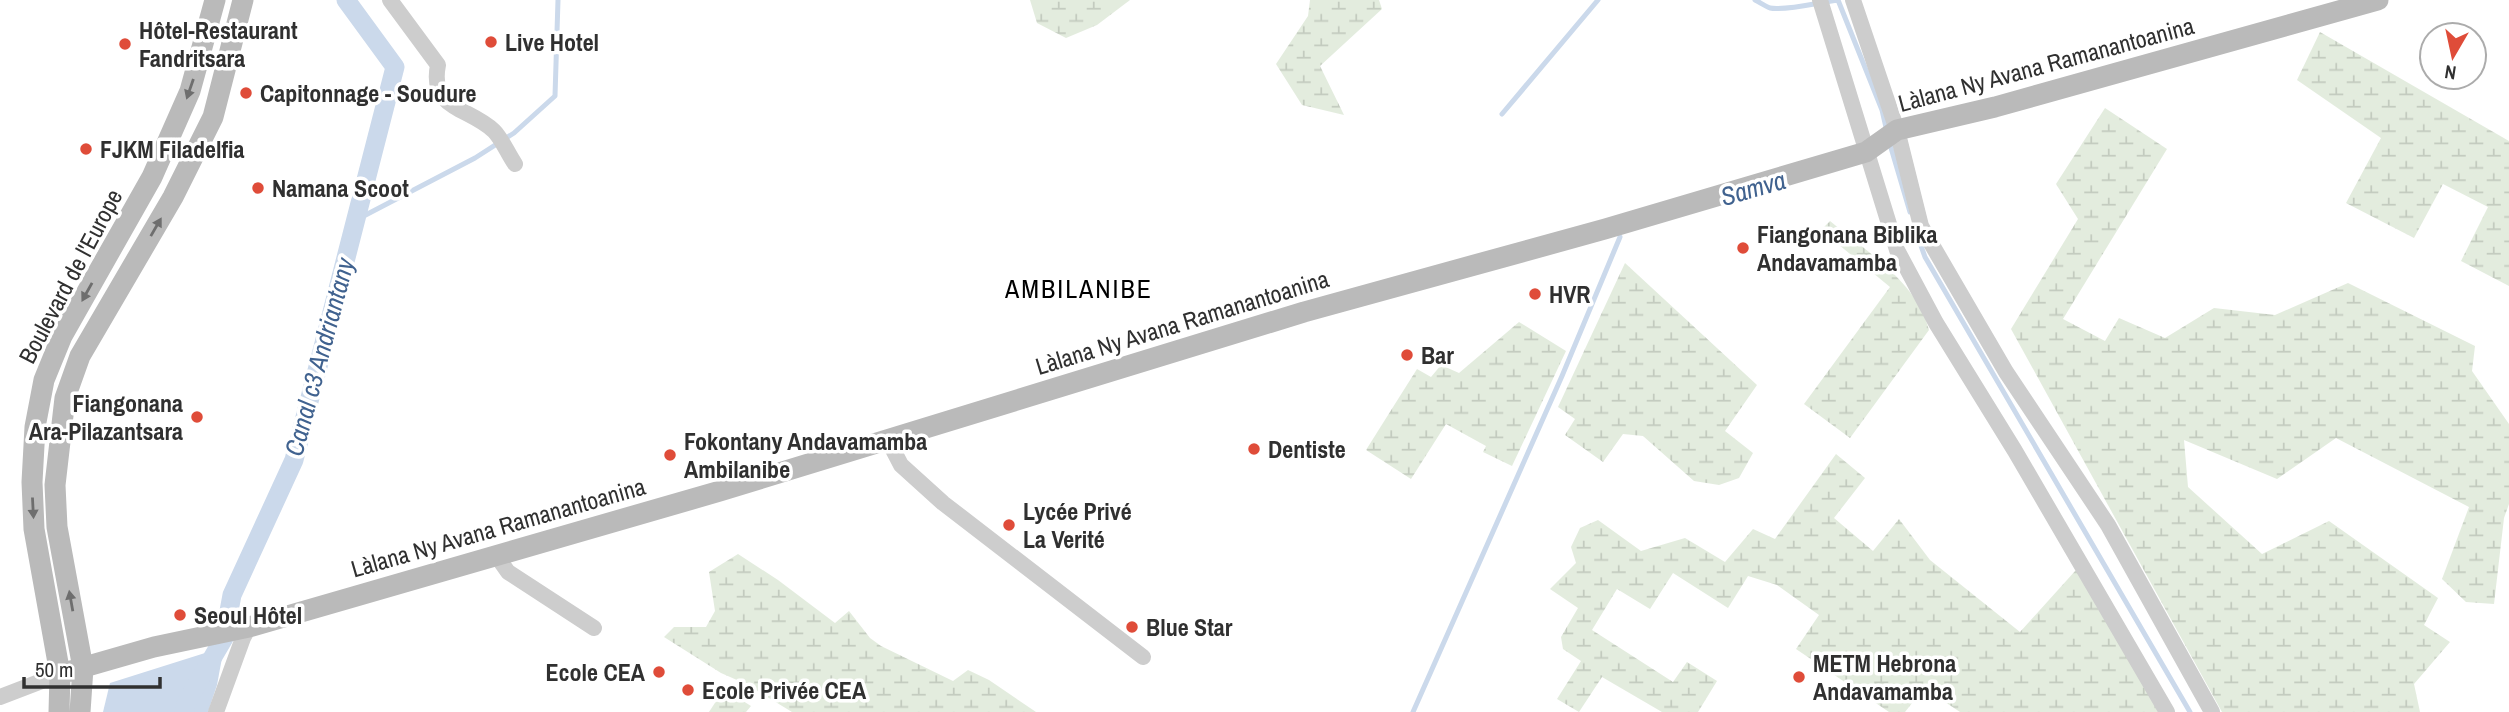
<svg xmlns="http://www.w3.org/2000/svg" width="2509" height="712" font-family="'Archivo Narrow',sans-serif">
  <defs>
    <pattern id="wetland-marsh" width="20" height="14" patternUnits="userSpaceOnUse" patternTransform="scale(1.75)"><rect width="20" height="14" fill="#e3ecde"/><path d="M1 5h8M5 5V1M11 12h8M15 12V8" fill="none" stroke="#c3cbbf"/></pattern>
  </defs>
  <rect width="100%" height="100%" fill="#fff"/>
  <path fill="url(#wetland-marsh)" d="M1030 0H1130L1097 25 1066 38 1037 23Z
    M1310 0H1379L1382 9 1320 66 1344 115 1302 105 1276 64 1308 16Z
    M2320 32 2509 141V286L2461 261 2488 207 2443 184 2414 238 2346 203 2381 138 2297 80Z
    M2105 108 2167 149 2063 319 2105 341 2119 318 2165 338 2214 308 2275 315 2348 283 2475 346 2472 371 2509 424V504L2504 518 2494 604 2466 602 2442 579 2469 507 2336 438 2277 479 2184 440 2188 487 2262 554 2329 521 2438 598 2424 625 2450 642 2414 684 2420 712H2222L2011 329 2078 219 2056 184Z
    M1830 221C1866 251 1917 282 1929 330L1850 438 1804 404 1890 287 1821 230Z
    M1625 263 1757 385 1725 431 1753 453 1739 478 1719 485 1694 481 1643 436 1623 434 1603 462 1565 435 1575 419 1558 407Z
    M1519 322 1566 351 1512 466 1483 452 1486 446 1446 424 1411 479 1366 450 1417 369 1431 377 1441 365 1459 373Z
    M1836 454 1865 478 1834 518 1873 551 1899 519 1930 560 2020 632 2076 570 2160 712H1960L1924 688 1905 712H1889L1796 649 1819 615 1777 585 1748 576 1728 608 1673 573 1650 609 1617 589 1592 630 1673 682 1687 662 1717 681 1698 712H1662L1602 677 1579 712 1557 699 1581 661 1563 649 1561 637 1578 608 1550 589 1576 563 1571 547 1580 528 1598 520 1641 551 1685 538 1725 562 1753 529 1775 539Z
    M738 554 778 580 835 623 849 611 870 638 881 646 953 681 968 670 989 680 1036 712H792L746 684 721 673 664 637 674 627H706L715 611 709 572Z
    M724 689 751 706 746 712H709Z"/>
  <path fill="#cbd9eb" d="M224 647 217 685 208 712H103L110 683Z"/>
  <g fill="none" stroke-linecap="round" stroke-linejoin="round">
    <path stroke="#cbd9eb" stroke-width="5" d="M1755 0C1759 2 1765 6 1770 8 1786 11 1820 2 1838 0L1882 110 1887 132
      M1502 114 1598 0
      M1889 141 1910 212
      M356 220 475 158 514 133 555 96 558 0
      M1916 232 1925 257 2190 712
      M1413 712 1562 376 1620 237"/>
    <path stroke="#cbd9eb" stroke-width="19" d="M184 712 187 701 224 638 232 595 294 460 395 67 346 0"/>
    <path stroke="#cdcdcd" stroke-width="16" d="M390 0 438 65C429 110 469 107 494 131 502 139 508 154 515 164
      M1820 0 1897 250 1936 323 2015 451 2167 712
      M1853 0 1897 130 1921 226 2006 372 2108 525 2212 712
      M888 440 901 465 943 503 1143 657
      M496 555 508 572 594 628
      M0 697 60 674
      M216 712 243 638 249 627"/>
    <path stroke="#bababa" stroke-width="21" d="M60 674 154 647 249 627 720 491 1304 312 1605 229 1866 152 1897 130 1995 107 2378 0
      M59 712 60 674 34 529 32 482 35 427 44 380 62 336 152 177 190 91 215 0
      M80 712 83 668 57 527 55 485 65 398 80 356 173 197 213 117 243 0"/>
  </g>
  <defs><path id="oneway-solid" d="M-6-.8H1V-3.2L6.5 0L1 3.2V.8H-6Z" transform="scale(1.75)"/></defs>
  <g fill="#6e6e6e">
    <use href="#oneway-solid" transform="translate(190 89) rotate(109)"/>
    <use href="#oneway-solid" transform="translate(156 227) rotate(-60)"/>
    <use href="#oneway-solid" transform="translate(87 292) rotate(119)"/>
    <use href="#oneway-solid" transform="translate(33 508) rotate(87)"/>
    <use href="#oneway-solid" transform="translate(71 601) rotate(-100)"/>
  </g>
  <g fill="#df4c39" stroke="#fff" stroke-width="2.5">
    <circle cx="491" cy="42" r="7"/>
    <circle cx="125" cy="44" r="7"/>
    <circle cx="246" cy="93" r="7"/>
    <circle cx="86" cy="149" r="7"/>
    <circle cx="258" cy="188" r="7"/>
    <circle cx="1743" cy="248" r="7"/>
    <circle cx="1535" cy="294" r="7"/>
    <circle cx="1407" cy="355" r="7"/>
    <circle cx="197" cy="417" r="7"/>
    <circle cx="1254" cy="449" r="7"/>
    <circle cx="670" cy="455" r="7"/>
    <circle cx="1009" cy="525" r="7"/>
    <circle cx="180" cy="615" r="7"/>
    <circle cx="1132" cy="627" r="7"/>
    <circle cx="659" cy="672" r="7"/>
    <circle cx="1799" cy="677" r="7"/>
    <circle cx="688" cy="690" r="7"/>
  </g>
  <g text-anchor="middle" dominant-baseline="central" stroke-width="7" stroke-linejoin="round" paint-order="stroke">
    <g font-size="24" font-weight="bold" fill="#303030" stroke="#fff" text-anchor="start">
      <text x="139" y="30">Hôtel-Restaurant<tspan x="139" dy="28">Fandritsara</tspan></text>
      <text x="505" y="42">Live Hotel</text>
      <text x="260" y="93">Capitonnage - Soudure</text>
      <text x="100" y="149">FJKM Filadelfia</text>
      <text x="272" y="188">Namana Scoot</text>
      <text x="1757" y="234">Fiangonana Biblika<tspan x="1757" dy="28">Andavamamba</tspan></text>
      <text x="1549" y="294">HVR</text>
      <text x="1421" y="355">Bar</text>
      <text x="183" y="403" text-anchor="end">Fiangonana<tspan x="183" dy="28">Ara-Pilazantsara</tspan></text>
      <text x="684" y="441">Fokontany Andavamamba<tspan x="684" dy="28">Ambilanibe</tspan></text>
      <text x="1268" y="449">Dentiste</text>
      <text x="1023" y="511">Lycée Privé<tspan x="1023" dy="28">La Verité</tspan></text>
      <text x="194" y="615">Seoul Hôtel</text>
      <text x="1146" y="627">Blue Star</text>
      <text x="1813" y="663">METM Hebrona<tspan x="1813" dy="28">Andavamamba</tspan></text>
      <text x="645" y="672" text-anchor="end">Ecole CEA</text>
      <text x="702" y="690">Ecole Privée CEA</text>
    </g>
    <g font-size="24" fill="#303030" stroke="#fff">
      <text transform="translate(2046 64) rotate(-15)">Làlana Ny Avana Ramanantoanina</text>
      <text transform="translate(70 276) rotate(-62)">Boulevard de l'Europe</text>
      <text transform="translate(1182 322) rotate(-17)">Làlana Ny Avana Ramanantoanina</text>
      <text transform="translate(498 527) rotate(-16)">Làlana Ny Avana Ramanantoanina</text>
    </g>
    <g font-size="26" font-style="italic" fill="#40628f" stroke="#fff">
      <text transform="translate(1753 188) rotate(-16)">Samva</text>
      <text transform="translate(319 357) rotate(-75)">Canal c3 Andriantany</text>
    </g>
    <g font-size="26" letter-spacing="2" fill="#000" stroke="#fff">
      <text x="1079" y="288">AMBILANIBE</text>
    </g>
  </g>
  <g transform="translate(2453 56) rotate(189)"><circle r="33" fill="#ffffff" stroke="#acacac" stroke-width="2"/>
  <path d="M0-5L12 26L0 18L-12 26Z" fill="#df4c39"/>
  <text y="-10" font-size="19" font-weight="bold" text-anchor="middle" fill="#303030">N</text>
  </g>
  <path d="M24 677v10h136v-10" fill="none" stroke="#303030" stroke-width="3.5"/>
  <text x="35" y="677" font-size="21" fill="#303030" stroke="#ffffff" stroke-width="5" paint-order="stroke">50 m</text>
</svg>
